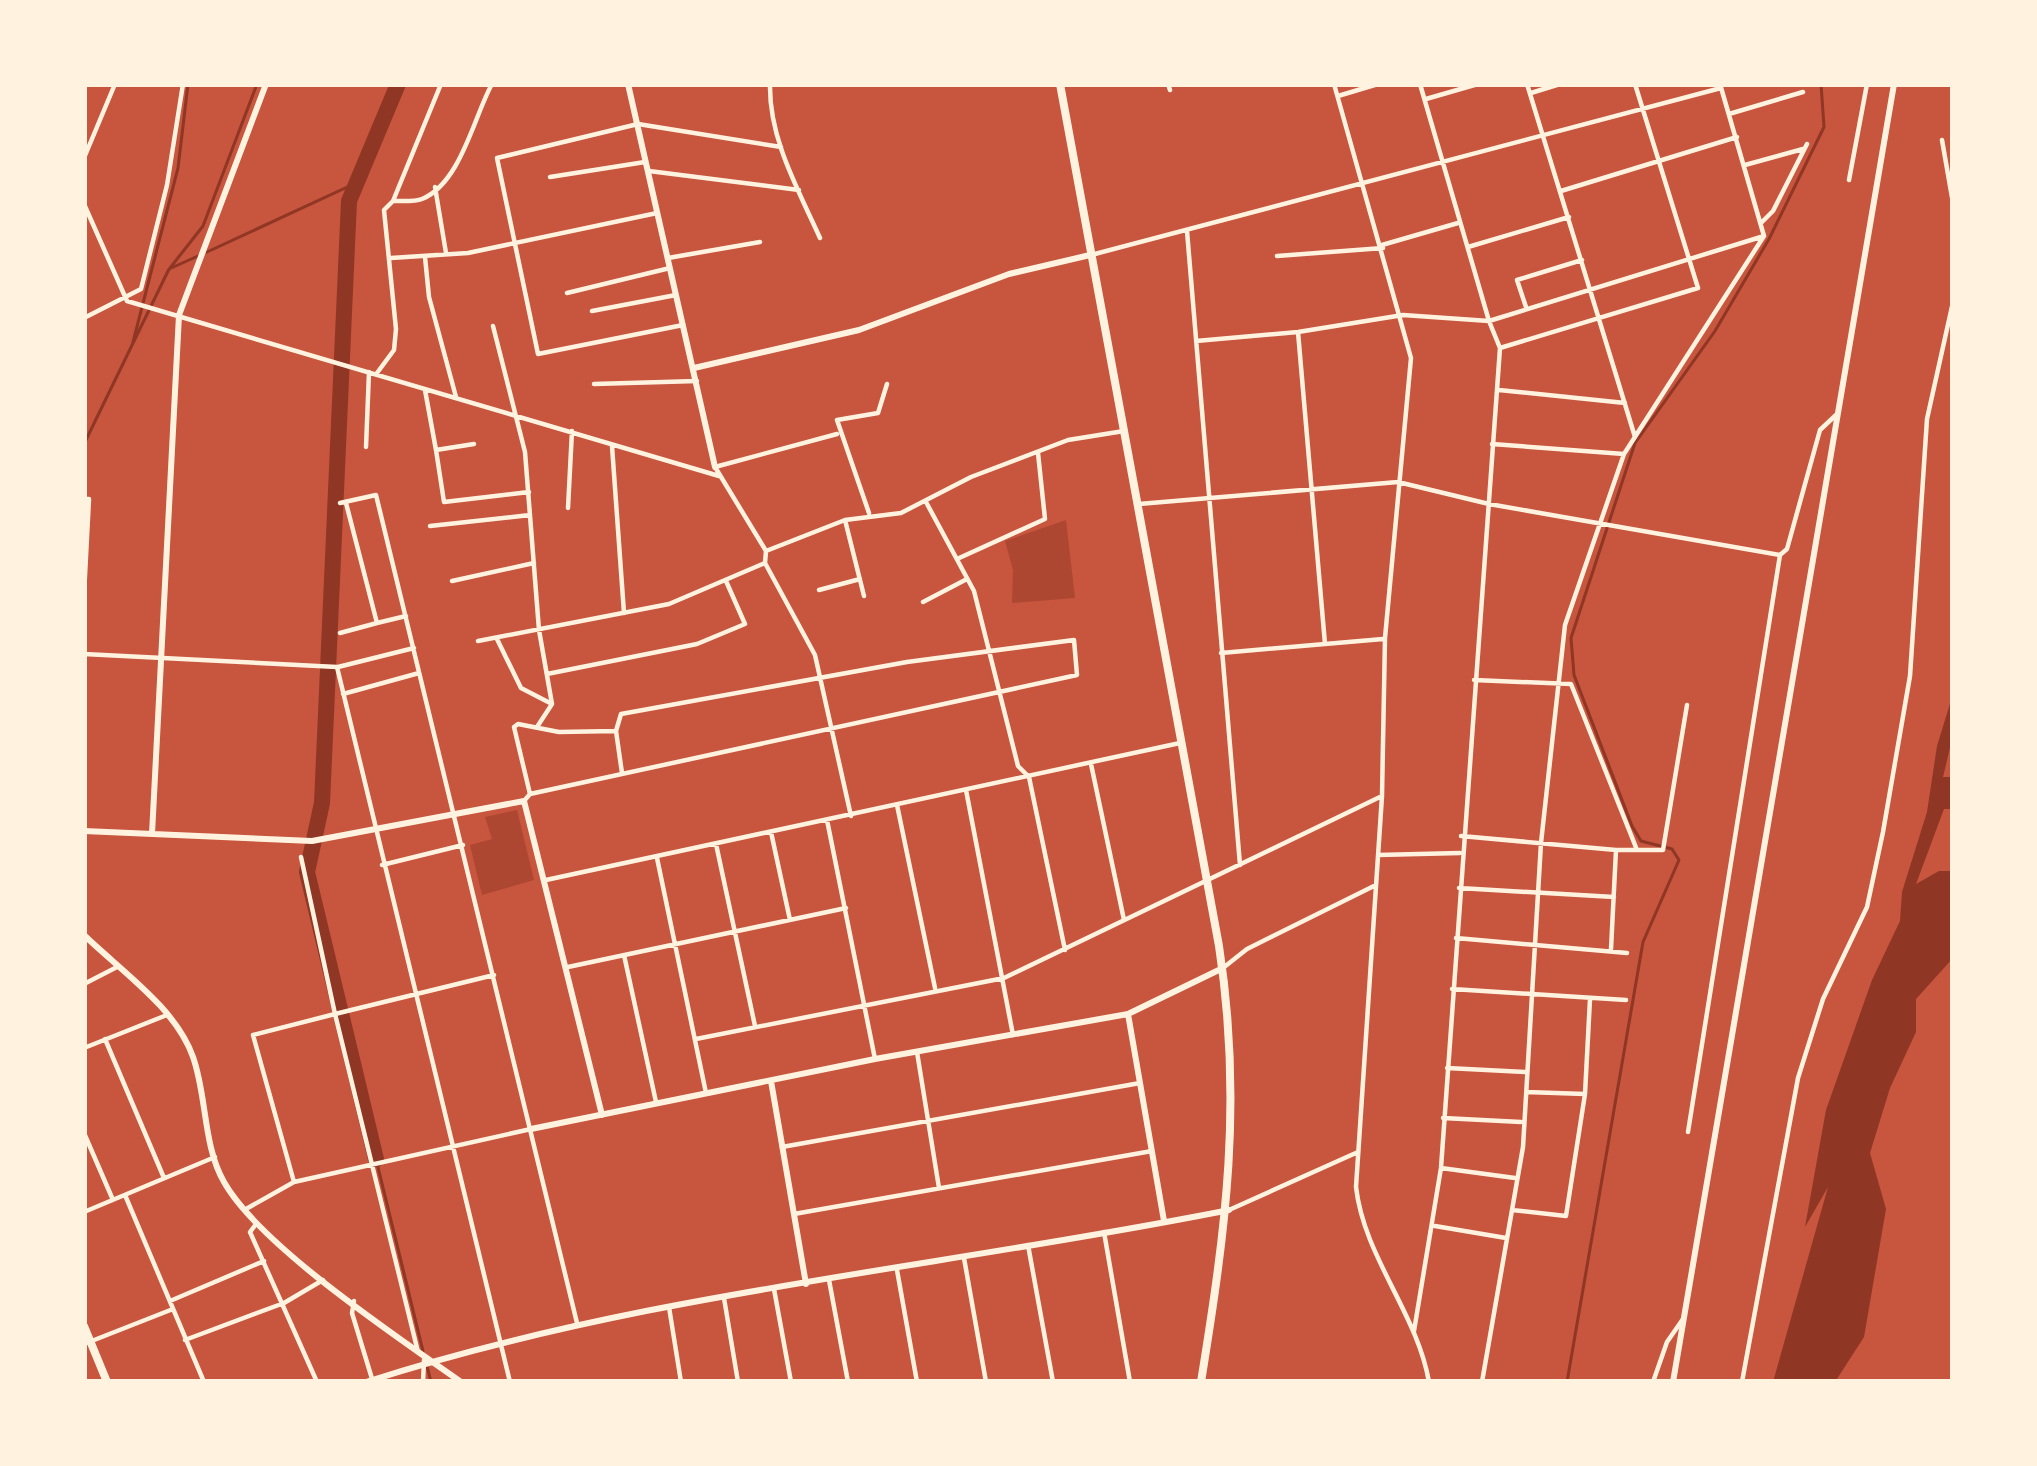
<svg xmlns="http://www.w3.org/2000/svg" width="2037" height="1466" font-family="Montserrat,sans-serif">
  <rect width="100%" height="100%" fill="#c8553d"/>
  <path fill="#ae4732" d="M1066 520 1075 598 1012 603 1013 570 1005 541Z
    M517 810 534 880 482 895 470 845 492 839 485 817Z"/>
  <path fill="#8f3625" d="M1953 694V735L1943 777H1953V809H1944L1916 884 1939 871H1953V958L1916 999V1032L1890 1088 1870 1153 1886 1209 1864 1337 1835 1382H1773L1828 1187 1805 1227 1826 1110 1872 980 1900 921 1902 892 1927 812 1937 746Z"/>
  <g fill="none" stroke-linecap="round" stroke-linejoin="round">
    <path stroke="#8f3625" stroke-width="3" d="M207 252 356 183
      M170 268 203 226 257 84
      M133 342 178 168 188 84
      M84 444 169 269 198 256
      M376 1159 423 1351
      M427 1366 431 1382
      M1567 1382 1643 942 1679 860 1672 849 1641 841 1632 826 1574 675 1571 638 1635 443 1715 331 1769 239 1824 127 1821 84"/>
    <path stroke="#8f3625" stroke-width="16" d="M376 1159 307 872 322 803 349 201 398 84"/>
    <path stroke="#fff3e0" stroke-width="4.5" d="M770 84C769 139 798 189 820 238
      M1168 84 1170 90
      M1334 84 1411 358 1385 638 1382 796 1356 1187C1364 1257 1417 1313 1429 1382
      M1420 84 1489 321 1764 236
      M1527 84 1635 437
      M1531 93 1560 84
      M1338 96 1378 84
      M1426 99 1478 84
      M1729 114 1803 92
      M1942 140 1953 203
      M84 158 115 84
      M1745 165 1803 149
      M649 171 799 190
      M550 177 645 162
      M1849 180 1867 84
      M435 187 446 253
      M1561 191 1737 137
      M393 201 441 84
      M84 204 127 301 719 476
      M1761 223 1773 211 1807 144
      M1187 231 1240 865
      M1382 245 1458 223
      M1468 247 1569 217
      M1095 254 1721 88
      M1277 256 1383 248
      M425 257 429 297 456 397
      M391 258 468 253 657 213
      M668 258 760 242
      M567 293 670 268
      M1526 307 1517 280 1582 260
      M592 311 676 295
      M84 318 141 289 167 185 183 84
      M683 325 538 354 497 158 638 124 781 147
      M493 326 525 452 539 630 552 704 537 727
      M1298 332 1325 644
      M1196 341 1298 332 1403 315 1489 321 1500 348 1441 1168 1414 1331
      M1500 348 1698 288 1635 84
      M377 373 394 350 396 329 384 210 393 201C401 201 415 202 422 199 461 183 474 116 492 84
      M594 384 697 381
      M425 390 436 450
      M1499 390 1625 403
      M837 434 715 467 766 551 765 563 815 655 851 816
      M474 444 436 450 444 502 529 492
      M1492 444 1624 454
      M612 446 624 613
      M366 447 369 372
      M84 499H89L84 595
      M926 502 974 591 1018 766 1029 777 1065 950
      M340 503 376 495 577 1323
      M346 503 377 623 406 616
      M1139 504 1398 482 1489 504 1780 555 1787 549 1820 430 1836 415
      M568 508 572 431
      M869 513 837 420 878 413 887 384
      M845 520 864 596
      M430 526 530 515
      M766 551 845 520 901 513 971 477 1068 440 1124 431
      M957 559 1045 519 1038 453
      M452 581 534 563
      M819 590 860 579
      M923 602 967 579
      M340 633 377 623
      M497 639 521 688 552 704
      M478 641 669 604 765 563
      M1221 653 1383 639
      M84 654 337 667 510 1382
      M338 667 414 648
      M547 674 697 644 745 624 726 581
      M1474 680 1571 684 1637 850
      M343 694 419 673
      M1091 764 1124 920
      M966 790 1013 1035
      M530 794 514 727 518 724 559 732 616 731
      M524 801 530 794 1077 675 1074 640 907 662 621 714 616 731 622 773
      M897 805 935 988
      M827 820 875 1059
      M771 832 790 920
      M1461 836 1616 850 1611 949
      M716 844 755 1026
      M1616 850H1663L1687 705
      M1378 855 1460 853
      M301 857 335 1014 494 975
      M657 858 706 1093
      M382 865 463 845
      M546 880 1180 743
      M1459 888 1614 897
      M1456 938 1627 953
      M624 955 656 1102
      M568 967 846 908
      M1223 968 1247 949 1376 885
      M84 984 117 967
      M1452 989 1626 1000
      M105 1039 164 1178
      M696 1039 1004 978 1382 796
      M84 1048 167 1015
      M917 1052 939 1188
      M1447 1068 1525 1072
      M1526 1092 1585 1094
      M1443 1118 1521 1122
      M1688 1132 1780 555
      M84 1133 113 1200
      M782 1147 1140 1083
      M1441 1168 1515 1178
      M294 1182 253 1035 335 1014 418 1352
      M125 1195 204 1382
      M246 1209 294 1182 531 1129
      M1229 1210 1358 1152
      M1512 1210 1566 1216 1585 1094 1590 999
      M84 1212 215 1157
      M794 1214 1152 1151
      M256 1224 250 1232 317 1382
      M1435 1226 1506 1238
      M1104 1232 1130 1382
      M1028 1245 1053 1382
      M964 1258 986 1382
      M897 1270 917 1382
      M829 1280 848 1382
      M774 1289 791 1382
      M724 1298 738 1382
      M170 1301 264 1261
      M354 1301 352 1313 373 1382
      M669 1307 681 1382
      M185 1340 284 1303 323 1280
      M84 1344 173 1309
      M423 1382 424 1360
      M1482 1382 1523 1147 1541 843 1565 625 1624 454 1764 236 1720 84
      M1653 1382 1667 1342 1683 1319
      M1742 1382 1798 1078 1823 999 1867 907 1883 832 1910 676 1927 419 1953 302"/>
    <path stroke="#fff3e0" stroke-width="6" d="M628 84 715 467
      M694 368 859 330 1009 274 1090 255
      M84 831 312 841 524 801 602 1115
      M152 834 179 315 266 84
      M84 935C121 971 176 1008 193 1057 207 1096 203 1146 224 1182 260 1246 399 1338 461 1382
      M1128 1014 1164 1221
      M771 1081 806 1284
      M531 1129 875 1059 1128 1014 1223 968
      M366 1382C645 1292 941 1268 1229 1210
      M1673 1382 1894 84"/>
    <path stroke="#fff3e0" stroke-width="8" d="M1060 84 1219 946C1243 1102 1226 1228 1201 1382
      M84 1326 107 1382"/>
  </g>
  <rect width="2037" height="1466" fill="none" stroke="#fff3e0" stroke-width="174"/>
</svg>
